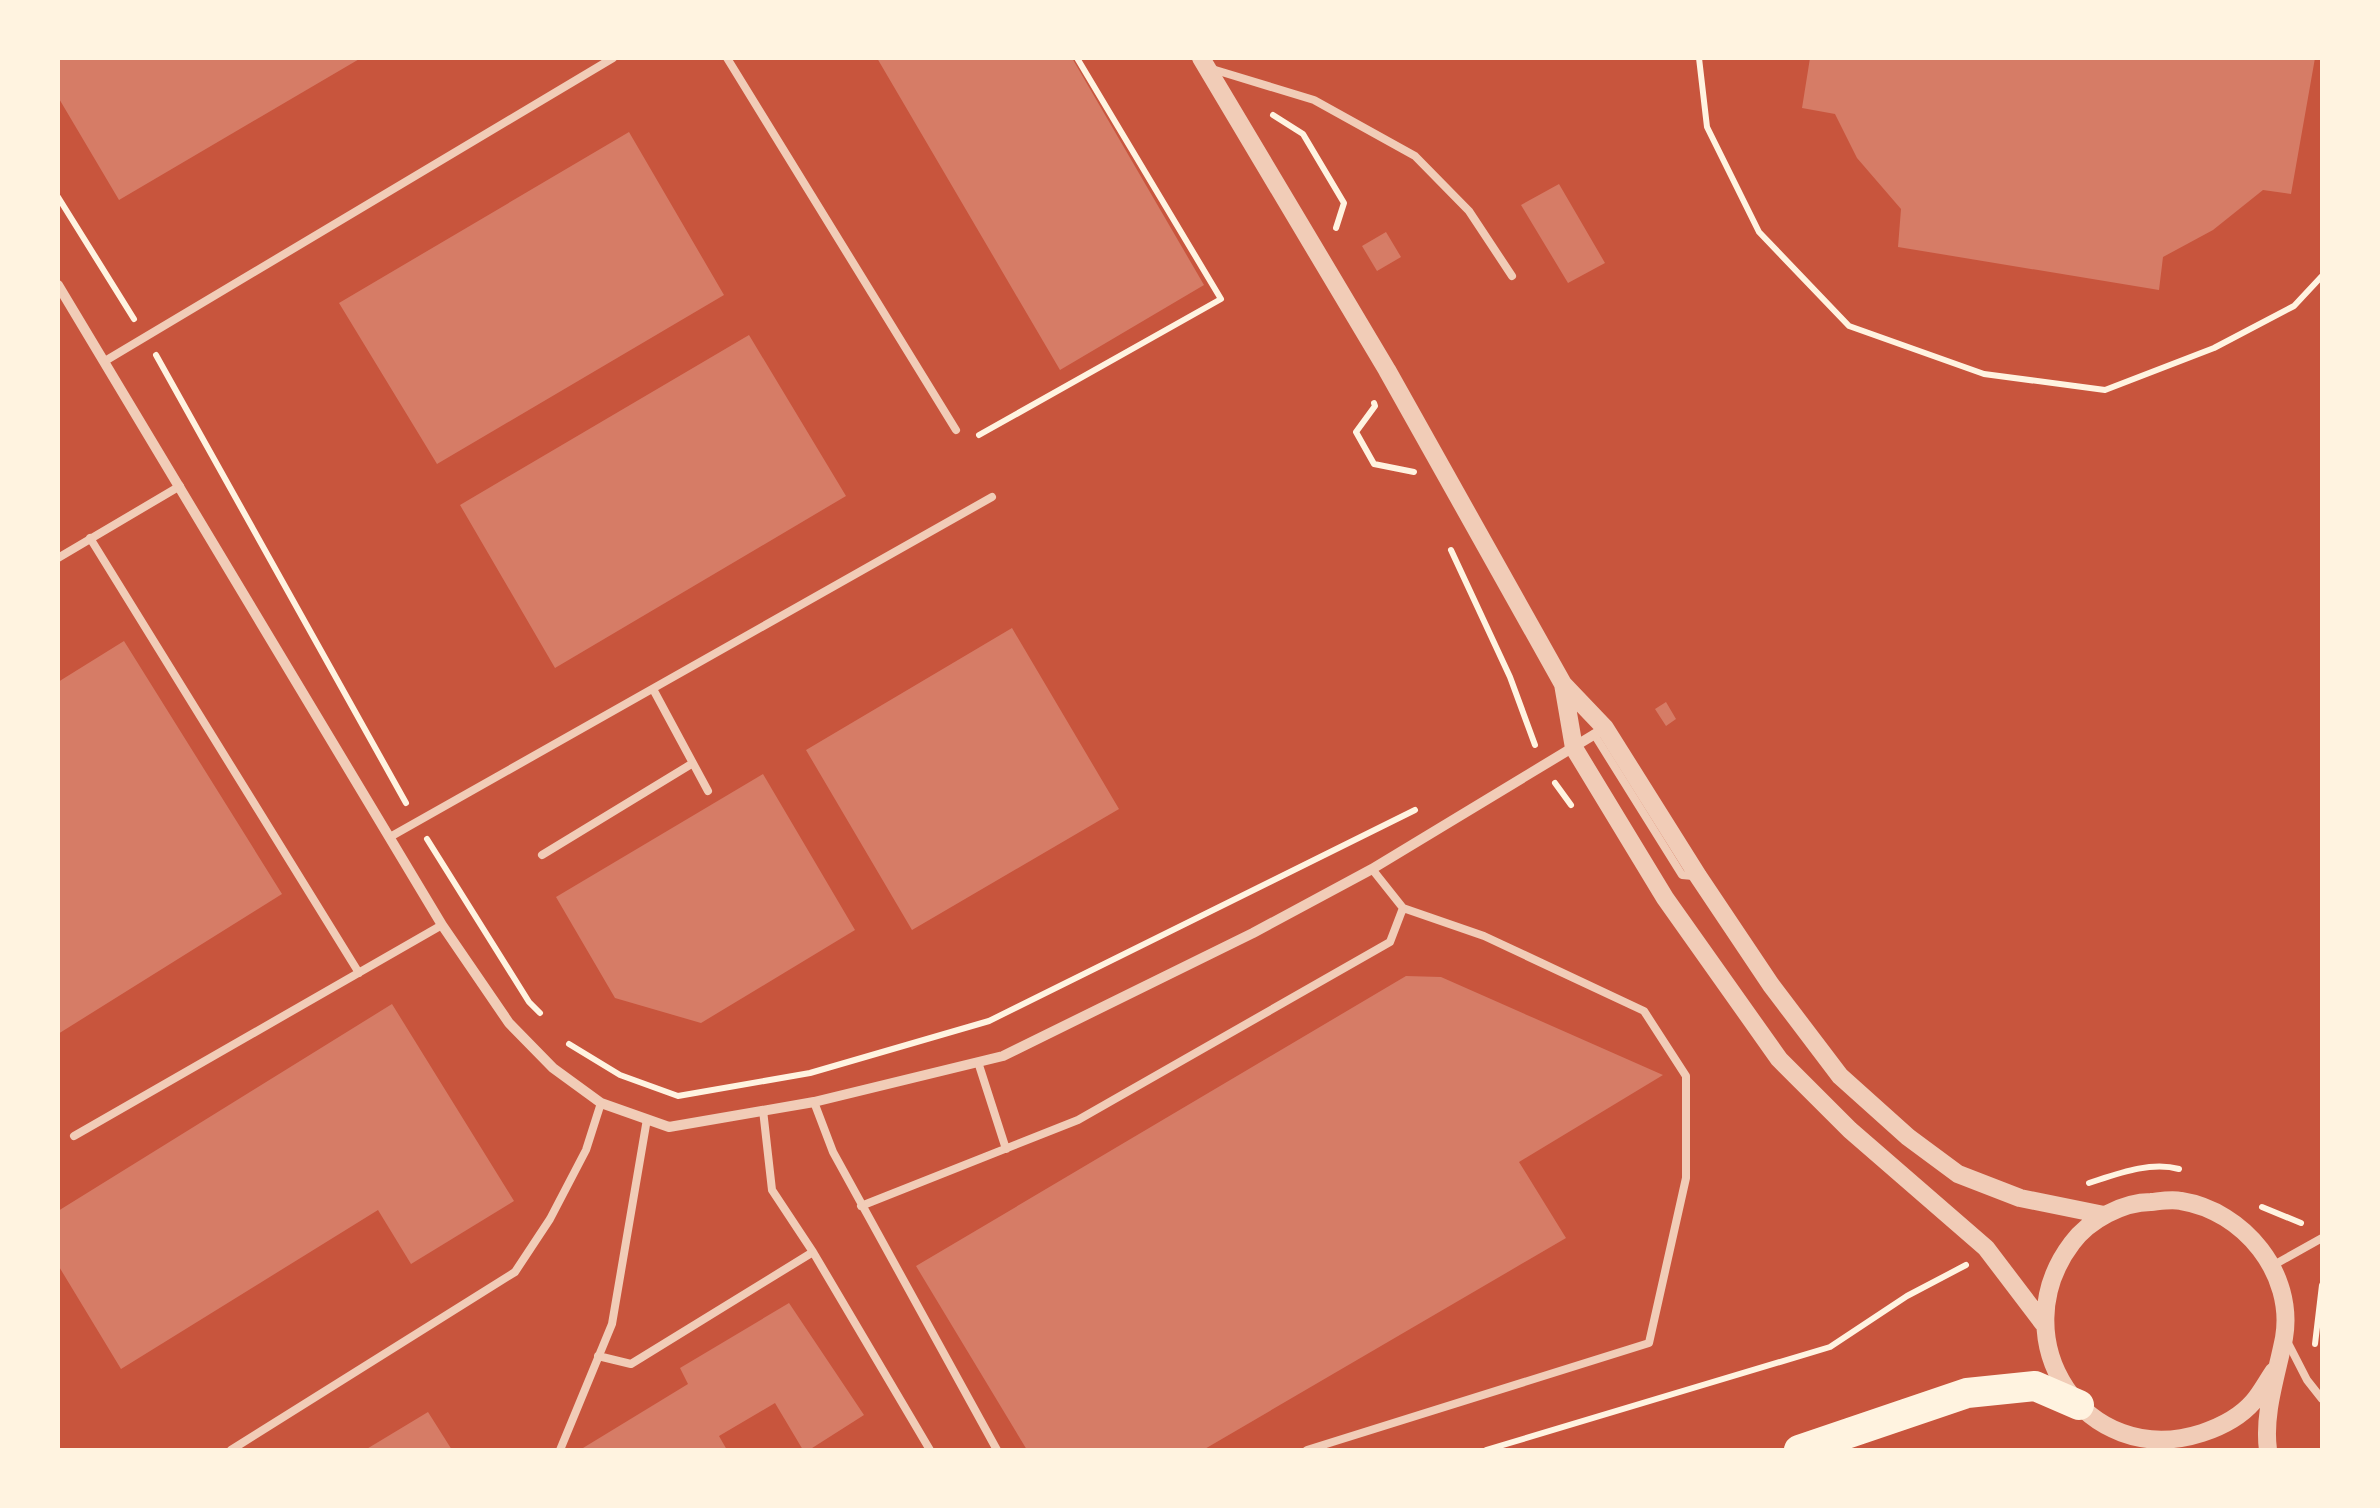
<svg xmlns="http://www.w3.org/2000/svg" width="2380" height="1508" font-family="Signika,sans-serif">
  <rect width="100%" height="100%" fill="#c8553d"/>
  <path fill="#d67c66" d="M58 58H361L119 200 58 97Z
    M877 58H1072L1204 285 1060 370Z
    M1810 58H2315L2291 194 2263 190 2213 230 2163 257 2159 290 1898 247 1901 209 1857 158 1835 114 1802 108Z
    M629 132 724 295 437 464 339 303Z
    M1559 184 1605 263 1568 283 1521 205Z
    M1386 232 1401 257 1377 271 1362 246Z
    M749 335 846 496 555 668 460 505Z
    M1012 628 1119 809 912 930 806 750Z
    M124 641 282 894 58 1034V682Z
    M1666 702 1676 719 1666 726 1655 709Z
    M763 774 855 930 701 1023 615 998 556 897Z
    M1406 976 1441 977 1663 1075 1519 1162 1566 1238 1203 1450H1027L916 1266Z
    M392 1004 514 1201 411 1264 378 1210 121 1369 58 1265V1211Z
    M789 1303 864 1415 809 1450H803L775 1403 719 1436 727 1450H584L583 1448 688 1384 680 1368Z
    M428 1412 452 1450H365Z"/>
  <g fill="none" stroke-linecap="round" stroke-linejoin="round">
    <path stroke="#fff3e0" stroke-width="6" d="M1699 58 1707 127 1759 232 1849 326 1984 374 2105 390 2214 348 2294 306 2322 276
      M1273 115 1303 134 1344 203 1336 228
      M58 197 134 319
      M156 355 406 803
      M1374 403 1375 406 1356 432 1374 464 1414 472
      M979 435 1221 299 1077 58
      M1451 550 1510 677 1535 745
      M1555 783 1571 805
      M427 839 529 1002 540 1013
      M569 1044 620 1075 678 1096 810 1073 989 1021 1415 810
      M2089 1183C2117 1174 2150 1161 2179 1169
      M2262 1207 2301 1223
      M2315 1344 2322 1285
      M1486 1450 1830 1347 1907 1296 1966 1265"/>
    <path stroke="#f1ccb7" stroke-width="8" d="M727 58 956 430
      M1212 69 1314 100 1415 156 1469 211 1512 276
      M105 361 613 58
      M90 538 359 973
      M58 558 180 486
      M653 689 708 791
      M1594 734 1682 875 1693 876
      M390 837 992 497
      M542 855 693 763
      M978 1062 1006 1149
      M814 1102 833 1152 997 1450
      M763 1110 772 1190 813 1252 930 1450
      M74 1136 442 925
      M861 1206 1078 1120 1390 942 1403 908
      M2272 1266 2322 1238
      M2288 1343 2307 1380 2322 1399
      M598 1356 631 1364 813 1252
      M231 1450 515 1272 550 1219 586 1150 601 1103
      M560 1450 612 1324 647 1119
      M1307 1450 1649 1343 1686 1178V1076L1644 1011 1484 936 1403 908 1372 869"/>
    <path stroke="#f1ccb7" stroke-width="10" d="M58 285 442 925 509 1023 553 1068 601 1103 669 1127 814 1102 1003 1056 1253 933 1372 869 1605 728"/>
    <path stroke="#f1ccb7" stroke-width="18" d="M1201 58 1387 370 1563 684 1605 728 1698 876 1771 985 1840 1076 1908 1137 1958 1174 2020 1198 2104 1215
      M1563 684 1574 748 1665 898 1779 1059 1850 1130 1986 1248 2043 1323
      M2268 1450C2263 1413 2277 1374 2284 1338 2295 1274 2244 1211 2181 1201 2172 1199 2161 1201 2151 1202 2123 1202 2089 1220 2072 1243 2000 1338 2084 1471 2202 1433 2220 1427 2240 1417 2253 1402 2261 1393 2267 1381 2274 1371"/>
    <path stroke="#fff3e0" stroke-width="30" d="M1799 1450 1967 1393 2035 1386 2079 1405"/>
  </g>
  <rect width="2380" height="1508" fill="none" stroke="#fff3e0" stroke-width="120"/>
</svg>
